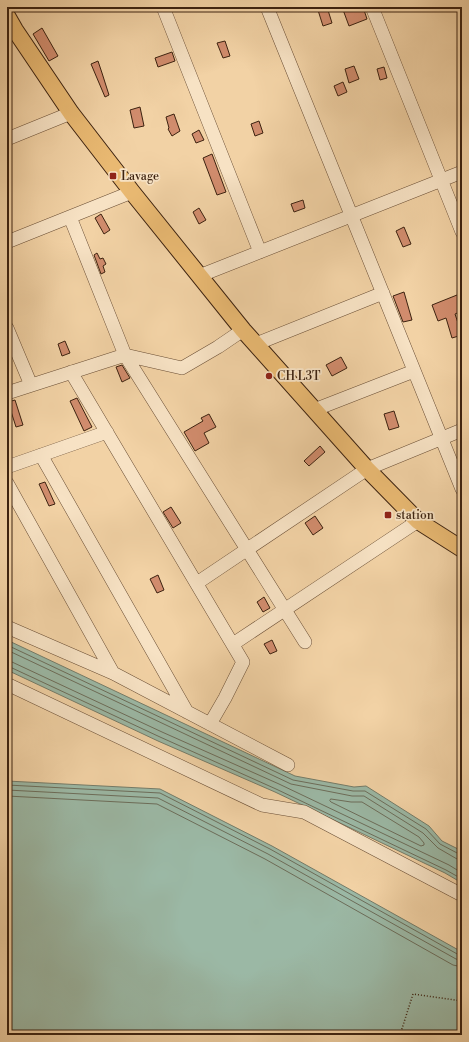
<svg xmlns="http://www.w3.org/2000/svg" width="469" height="1042" font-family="'Libre Bodoni',serif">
  <rect width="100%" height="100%" fill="#f2d2a5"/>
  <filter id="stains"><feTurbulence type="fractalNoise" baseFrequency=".005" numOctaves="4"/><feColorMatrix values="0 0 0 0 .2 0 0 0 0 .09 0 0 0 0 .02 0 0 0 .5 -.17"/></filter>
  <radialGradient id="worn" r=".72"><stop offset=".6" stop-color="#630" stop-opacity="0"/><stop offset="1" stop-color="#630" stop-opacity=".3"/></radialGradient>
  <path fill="#9bb8a5" stroke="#757c69" d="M7 640 295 776 354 787 366 786 429 826 442 841 462 851V883L445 873 275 792 158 741 7 670Z
    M7 781 160 789 272 846 462 952V1035H7Z"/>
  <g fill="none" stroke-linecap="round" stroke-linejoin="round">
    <path stroke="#6c6d5a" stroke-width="1" d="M7 645 293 780 353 791H365L426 829 440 844 459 854 462 855
      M7 650 291 784 352 796H364L423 833 438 848 457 859 462 860
      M7 661 12 662 162 732 279 784 449 865 462 873
      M7 666 10 667 160 737 276 789 446 870 462 879
      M7 785 160 793 270 849 459 955 462 956
      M7 790 158 798 268 854 456 959 462 961
      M7 796 157 804 265 859 453 965 462 967
      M331 799 351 802H362L419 837 424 843V845L421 846 331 802 330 801Z"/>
  </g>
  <path fill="#d18c6d" stroke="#3c2210" d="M317 7H327L332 23 323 26Z
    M342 7H363L367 19 349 26Z
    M42 28 58 56 49 61 33 34Z
    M225 41 230 56 223 58 217 43Z
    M172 52 175 61 158 67 155 58Z
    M98 61 102 73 109 95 105 97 91 64Z
    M354 66 359 79 349 83 345 69Z
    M384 67 387 78 380 80 377 69Z
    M343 82 347 92 338 96 334 86Z
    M140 107 144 126 134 128 130 110Z
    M174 114 180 131 172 136 168 129 169 128 166 117Z
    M259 121 263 133 255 136 251 124Z
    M199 130 204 140 196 143 192 134Z
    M212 154 226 192 217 195 203 158Z
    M303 200 305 208 294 212 291 204Z
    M199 208 206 220 199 224 193 212Z
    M101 214 110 230 104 234 95 218Z
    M404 227 411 244 403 247 396 231Z
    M97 253 100 259 103 258 106 264 103 266 105 272 101 274 94 255Z
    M404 292 412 320 403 322 393 296Z
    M462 293V311L455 314 462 335 452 338 446 318 438 321 432 305Z
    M65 341 70 353 62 356 58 344Z
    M341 357 347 368 332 376 326 365Z
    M122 365 130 378 122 382 116 367Z
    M77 398 92 427 84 431 70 401Z
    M15 400 23 425 16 427 8 402Z
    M394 411 399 427 389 430 384 414Z
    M209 414 216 427 204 433 209 443 195 451 184 432 203 421 201 418Z
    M320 446 325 452 309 466 304 461Z
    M45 482 55 504 49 506 39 484Z
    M171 507 181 523 173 528 163 512Z
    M315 516 323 528 313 535 305 523Z
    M158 575 164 590 157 593 150 579Z
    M264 597 270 608 263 612 257 602Z
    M272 640 277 651 270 654 264 644Z"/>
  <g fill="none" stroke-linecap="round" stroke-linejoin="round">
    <g stroke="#6a4e35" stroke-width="14">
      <path id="minor" d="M163 7 260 252
        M267 7 462 489
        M372 7 462 232
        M7 139 71 113
        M70 217 125 355 305 642
        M7 242 132 192
        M199 276 462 172
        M7 328 31 385
        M256 344 383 293
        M71 372 243 662 225 698 210 724
        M7 393 125 355 182 368 218 347 243 330
        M314 410 414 371
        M41 455 187 712
        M7 467 107 432
        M7 483 113 673
        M197 583 367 469 462 430
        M7 627 113 673 288 765
        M233 644 418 521
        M7 684 262 805 304 812 462 895"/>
    </g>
    <g stroke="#3c2210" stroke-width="18">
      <path id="major" d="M7 16 15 30 71 113 132 192 243 330 367 469 418 521 462 549"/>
    </g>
    <path stroke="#3c2210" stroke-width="1.5" stroke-dasharray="1 2" stroke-linecap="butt" d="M400 1035 413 994 462 1001"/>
    <use href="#minor" stroke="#f7e2c4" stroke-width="13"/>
    <use href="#major" stroke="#e9b972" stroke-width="16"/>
  </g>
  <g fill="#8f2418" stroke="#f7e2c4" stroke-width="1.5">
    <rect x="109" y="172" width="8" height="8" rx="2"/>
    <circle cx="269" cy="376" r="4"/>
    <rect x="384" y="511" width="8" height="8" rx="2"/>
  </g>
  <g text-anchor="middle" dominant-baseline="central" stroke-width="3.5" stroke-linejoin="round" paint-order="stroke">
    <g font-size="12" fill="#3c2210" stroke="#f7e2c4" text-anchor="start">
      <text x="121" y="176">Lavage</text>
      <text x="277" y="376">CH L3T</text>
      <text x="396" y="515">station</text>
    </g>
  </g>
  <rect width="469" height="1042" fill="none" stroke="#f2d2a5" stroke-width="24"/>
  <rect x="8" y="8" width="453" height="1026" fill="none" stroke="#3c2210" stroke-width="2"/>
  <rect x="12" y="12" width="445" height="1018" fill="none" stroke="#3c2210"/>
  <rect width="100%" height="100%" filter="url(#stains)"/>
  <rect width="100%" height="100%" fill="url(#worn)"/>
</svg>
